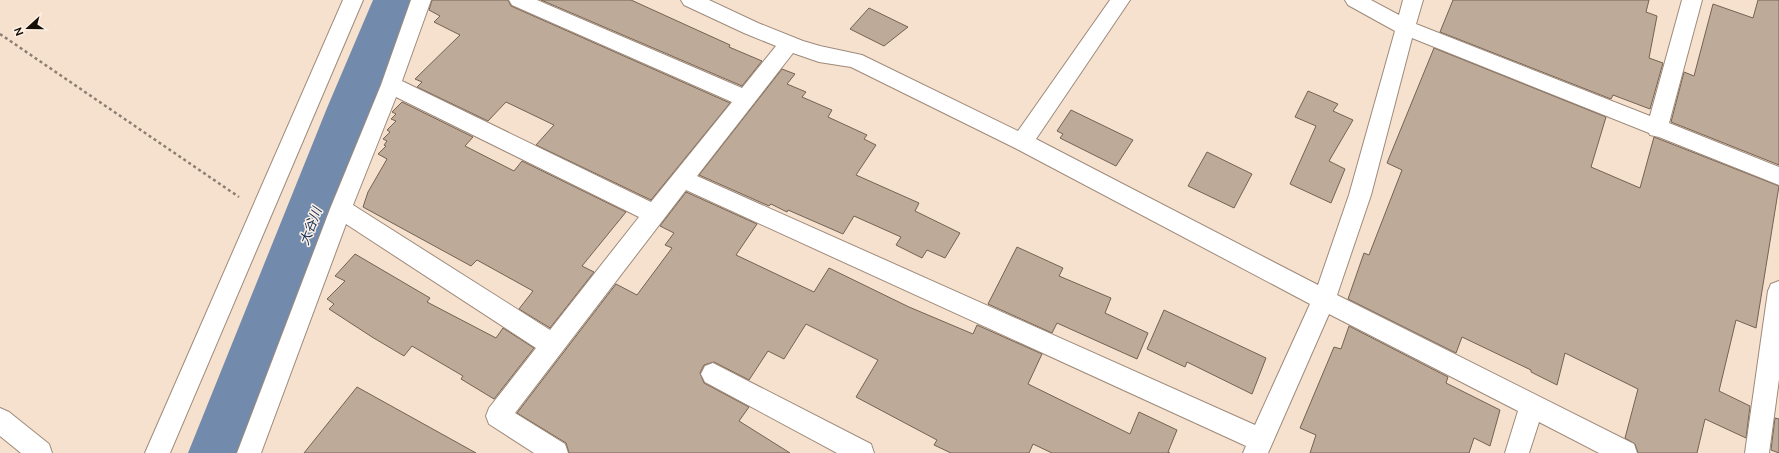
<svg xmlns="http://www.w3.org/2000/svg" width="1779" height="453" font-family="Ubuntu,'Noto Sans JP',sans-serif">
  <rect width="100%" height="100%" fill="#f6e1cf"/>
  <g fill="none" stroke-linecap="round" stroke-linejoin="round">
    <path fill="#728aab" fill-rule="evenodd" d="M373 0H423L381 108 254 453H188L327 108Z"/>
  </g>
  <path fill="#beaa99" stroke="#746252" d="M432 0H508L511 6 730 103 651 200 536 145 554 125 506 102 488 121 417 87 422 82 415 79 460 35 434 22 440 16 429 10Z
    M541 0H631L730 45 729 47 762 61 742 86Z
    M1453 0H1649L1646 12 1657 16 1649 58 1663 63 1650 109 1613 95 1611 99 1440 32Z
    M1758 0H1779V165L1671 122 1684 72 1694 76 1713 4 1753 18Z
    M869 8 908 27 884 46 850 29Z
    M1434 48 1606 117 1591 167 1640 188 1654 137 1779 186 1756 328 1736 320 1719 391 1750 406 1746 438 1705 419 1697 453H1638L1635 444 1625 438 1638 389 1565 353 1557 385 1531 372V370L1462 337 1456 353 1348 299 1364 253 1369 255 1402 170 1387 163Z
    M782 69 795 74 787 84 806 92 802 97 832 110 828 117 867 135 864 139 876 145 856 175 919 203 915 211 960 233 945 258 927 250 922 258 896 245 901 237 854 216 843 234 788 210 787 212 771 204 769 206 699 175Z
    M1308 91 1338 104 1333 111 1353 120 1329 161 1345 169 1331 203 1290 184 1316 126 1295 117Z
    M402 102 473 137 465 146 514 171 522 161 626 212 582 266 594 272 550 328 519 309 533 291 477 260 471 266 363 207 368 192 387 159 378 154 386 146 384 145 387 141 383 139 390 132 387 130 396 121 391 119 396 114 392 112Z
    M1071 110 1133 140 1116 166 1060 138 1063 134 1057 131Z
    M1207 152 1252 174 1234 208 1188 186Z
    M686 192 757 224 736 255 814 292 829 268 909 307 973 334 977 325 1042 354 1028 384 1130 434 1139 412 1177 430 1168 452 1170 453H1052L1033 444 1029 453H951L934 445 937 440 856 397 878 360 806 324 784 359 768 351 749 380 714 362 704 365 700 373 704 383 749 407 739 421 790 453H569L566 443 517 413 616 284 637 295 672 248 665 245 674 233 660 226Z
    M1017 247 1063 268 1059 276 1111 298 1105 313 1148 333 1137 359 1057 323 1052 333 988 304Z
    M355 254 430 298 427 302 496 338 503 328 534 348 494 399 461 379 463 376 412 346 404 356 372 337 329 309 334 304 327 299 345 281 335 276Z
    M1164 310 1266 358 1252 394 1187 362 1185 367 1147 349Z
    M1349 326 1448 377 1446 383 1500 410 1490 446 1474 438 1469 453H1310L1316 435 1300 428 1334 347 1341 349Z
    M357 387 476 453H304Z
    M1775 418 1779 419V453L1771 450Z"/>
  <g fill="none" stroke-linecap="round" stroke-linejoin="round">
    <g stroke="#9e8a7a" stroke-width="2">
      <path id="minor" d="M343 0H363L170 453H145Z
        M411 0H431L402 81 651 202 732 102 512 5 509 0H537L742 88 776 46 744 33 684 5 681 0H709L758 23 803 41 820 46 862 55 1018 131 1110 0H1130L1036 139 1318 285 1349 195 1395 31 1348 5 1345 0H1371L1399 15 1403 0H1423L1416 24 1650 116 1682 0H1702L1669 123 1779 167V185L1659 137 1650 135 1649 133 1412 38 1371 195 1337 295 1634 444 1637 453H1599L1539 422 1529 453H1505L1518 411 1329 314 1268 453H1243L1246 446 686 190 515 413 565 444 568 453H534L489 424 486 416 489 408 536 348 346 224 261 453H237L330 209 381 85ZM793 53 819 62 851 67 1015 148 1310 304 1255 425 697 176ZM396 97 639 217 550 330 353 205Z
        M1779 281V379L1769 453H1745L1768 291 1771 284Z
        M713 363 871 444 874 453H837L705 382 701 374 705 366Z
        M0 408 9 412 49 444 52 453H21L0 436Z"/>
    </g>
    <path stroke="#8c7e72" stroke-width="2.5" stroke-dasharray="3 3" stroke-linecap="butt" d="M0 34 239 197"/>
    <use href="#minor" fill="#fff" fill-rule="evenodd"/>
  </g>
  <g text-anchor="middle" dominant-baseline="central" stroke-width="3" stroke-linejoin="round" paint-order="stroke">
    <g font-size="13" font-style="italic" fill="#0f2f5c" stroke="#fdf0e5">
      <text transform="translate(310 226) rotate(-69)">大谷川</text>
    </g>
  </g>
  <g transform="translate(28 28) rotate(249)" stroke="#fdf0e5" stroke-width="3" paint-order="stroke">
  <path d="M0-3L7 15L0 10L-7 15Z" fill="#150f08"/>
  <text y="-6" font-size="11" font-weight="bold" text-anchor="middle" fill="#150f08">N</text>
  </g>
</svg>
